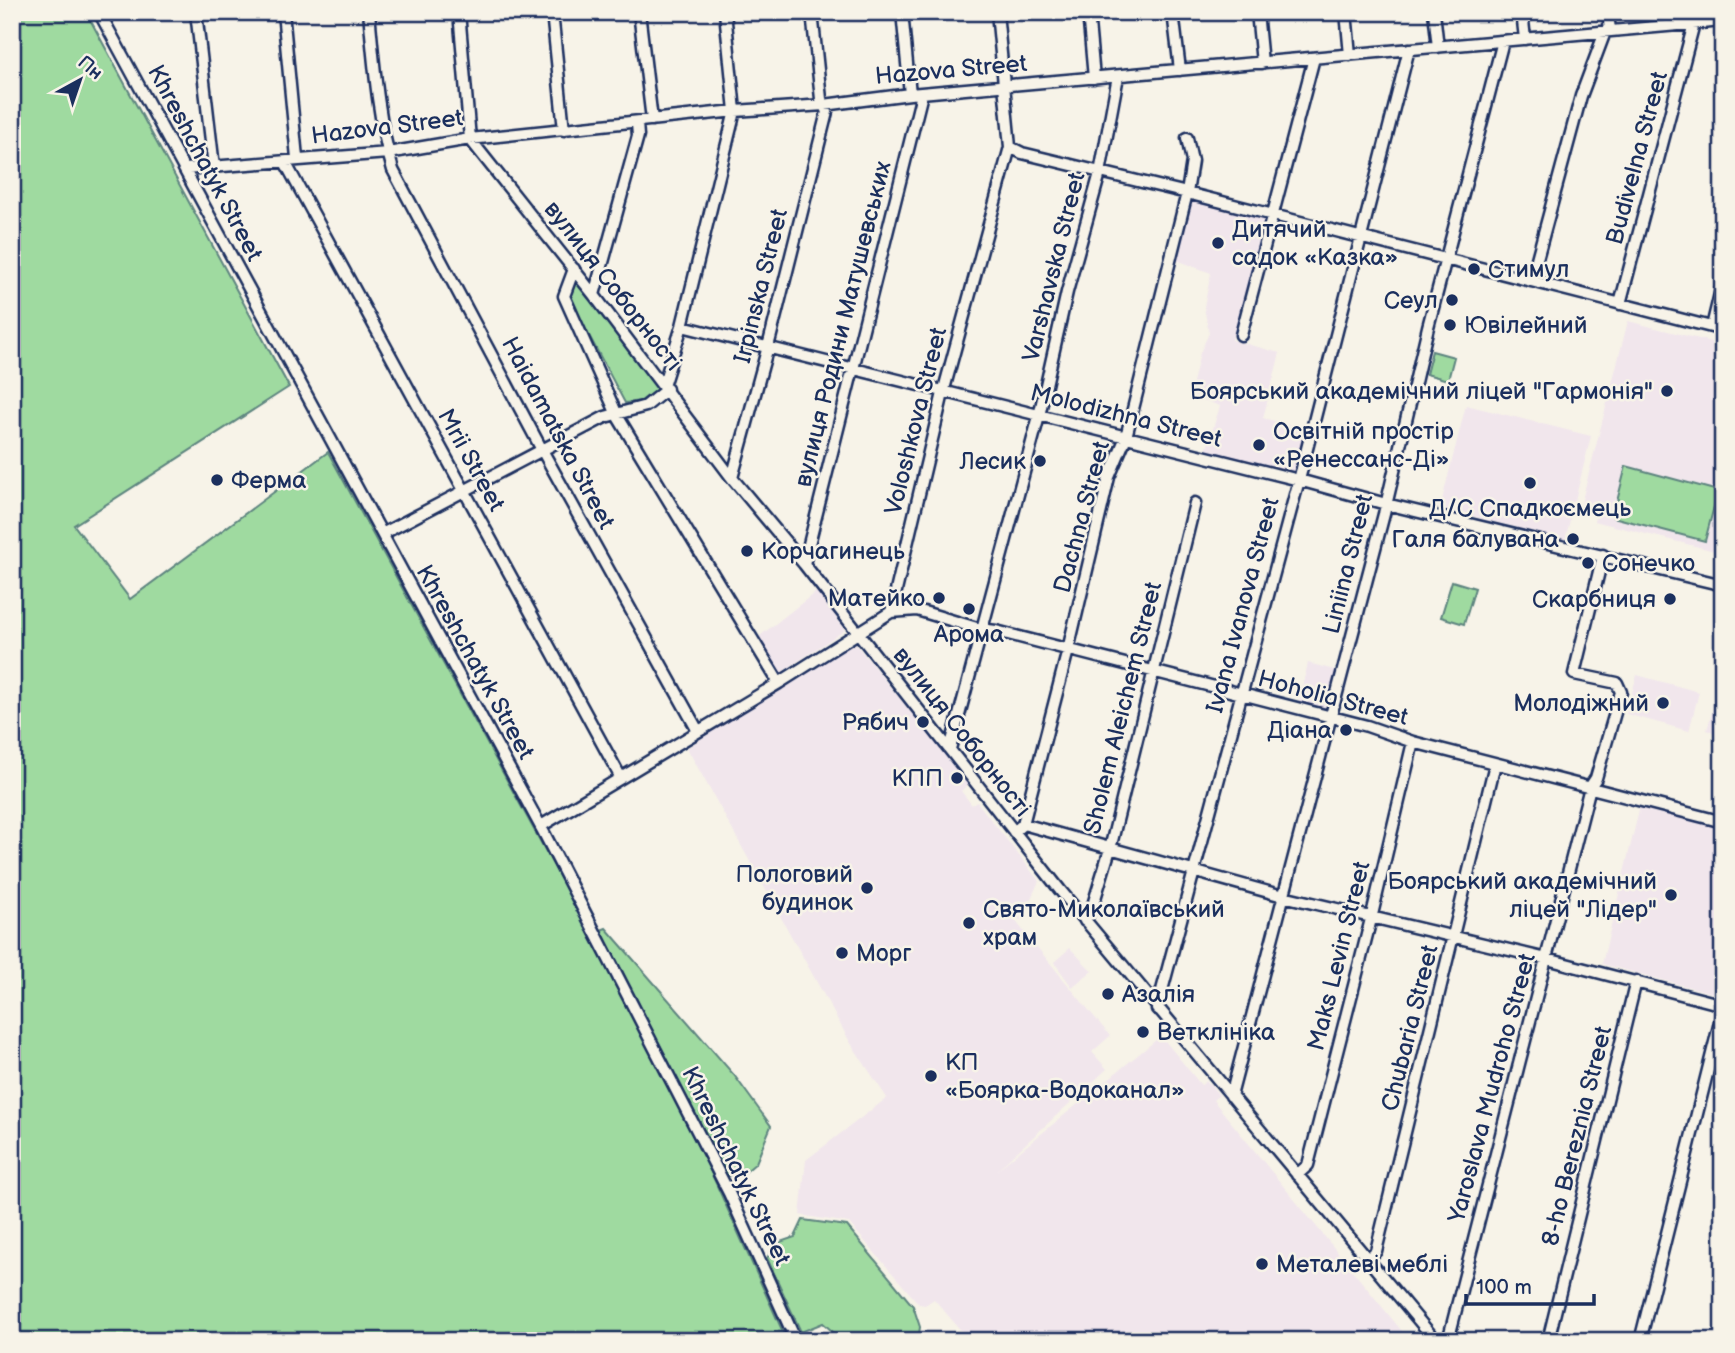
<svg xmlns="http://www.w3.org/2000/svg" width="1735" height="1353" font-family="'Balsamiq Sans',sans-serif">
  <rect width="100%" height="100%" fill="#f7f3e8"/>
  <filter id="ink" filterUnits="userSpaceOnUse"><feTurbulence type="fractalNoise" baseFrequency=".0143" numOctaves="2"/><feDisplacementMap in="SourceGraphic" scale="14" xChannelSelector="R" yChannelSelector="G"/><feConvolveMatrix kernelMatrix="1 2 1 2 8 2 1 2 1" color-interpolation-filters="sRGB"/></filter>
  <g filter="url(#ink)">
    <path fill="#f1e6ec" d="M1190 197 1266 217 1232 340 1280 353 1263 418 1305 429 1294 476 1206 451 1220 406 1190 395 1200 353 1209 333 1204 307 1211 273 1174 259Z
      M1628 321 1723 345V553L1594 521 1597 509 1581 504Z
      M1466 405 1591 436 1565 540 1440 508Z
      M817 591 845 630 779 674 756 639Z
      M854 642 969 784 961 791 972 805 977 802 1039 881 1021 920 1013 918 1110 1036 1092 1052 1107 1069 997 1170 1161 1036 1201 1085 1207 1081 1219 1095 1213 1100 1410 1341H970L934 1299 925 1305 919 1304 849 1223 800 1215 806 1160 887 1098 850 1042 687 748 781 686Z
      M1308 663 1338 671 1327 710 1298 705Z
      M1637 675 1699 692 1689 731 1626 714Z
      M1722 675H1723V735L1707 730Z
      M1640 806 1723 827V996L1602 964Z
      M1070 948 1092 971 1072 987 1054 962Z"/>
    <path fill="#9fdaa0" stroke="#5d847f" stroke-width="2" d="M12 12H86L289 387 74 525 130 599 328 452 664 1068 787 1341H12Z
      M574 280 596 305 658 388 641 401 625 403 568 296Z
      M1432 351 1454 357 1448 380 1426 374Z
      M1626 466 1718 491 1705 541 1613 517Z
      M1452 581 1475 588 1464 624 1441 617Z
      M606 928 734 1075 771 1126 756 1163 743 1174 727 1176 601 930Z
      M803 1220 847 1226 913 1306 920 1327 918 1341H843L823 1323 801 1332 767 1258 777 1243 795 1237Z"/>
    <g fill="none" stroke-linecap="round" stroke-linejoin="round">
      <path stroke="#618fb6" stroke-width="2.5" d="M596 1341 598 1338"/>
      <g stroke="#1b2f5e" stroke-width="15">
        <path id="street" d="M99 12 542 829 729 1193 796 1341
          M196 12 214 167
          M283 12 297 158
          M369 12C374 65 378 120 393 170L542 450 698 731
          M459 12 470 139 594 295 732 478 804 564 1060 890 1436 1341
          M552 12 564 130
          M639 12 652 120
          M902 12 910 94
          M1088 12 1094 78
          M1173 12 1180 70
          M1257 12 1262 63
          M1346 12 1350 55
          M1434 12 1438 47
          M1522 12 1525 39
          M1608 12 1610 31
          M1010 147 1022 153 1187 193 1723 330
          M285 162 621 778
          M185 169 388 153 470 139 735 111 824 105 910 94 1723 21
          M574 269 564 296 618 417 779 683
          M1531 281 1581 96 1605 32
          M594 295 638 136 637 123
          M1620 304 1697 12
          M682 326 1299 480 1386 504 1723 585
          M1712 327 1723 281
          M1241 335 1314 58
          M663 386 682 326 735 111 725 12
          M732 478 770 339 827 112 821 99 812 12
          M382 534 605 417 646 406 667 389
          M804 564 922 94
          M891 612 917 610 980 629 996 631 1367 726 1413 742 1723 822
          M950 749 1039 416 1067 292 1100 173 1118 76
          M1023 824 1068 650 1109 477 1126 437 1187 193 1192 161 1187 138
          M541 826 779 683 891 612 943 393 1010 147 997 12
          M1014 832 1023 824 1283 896 1547 959 1723 1005
          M1085 921 1093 905 1110 849 1195 503
          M1157 1009 1299 480 1409 49
          M1231 1096 1384 514 1428 327 1503 41
          M1297 1175 1308 1165 1371 919 1413 742
          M1368 1259 1376 1251 1495 764
          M1445 1341 1449 1337 1590 787 1596 778 1621 692 1617 683 1574 674 1603 555
          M1548 1341 1636 981
          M1640 1341 1723 1010"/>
      </g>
      <use href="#street" stroke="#f7f3e8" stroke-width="10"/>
    </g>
  </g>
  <g fill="#1b2f5e" stroke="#f7f3e8" stroke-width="2.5">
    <circle cx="1218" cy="243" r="7"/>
    <circle cx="1474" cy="269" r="7"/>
    <circle cx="1452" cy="300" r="7"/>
    <circle cx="1450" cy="325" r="7"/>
    <circle cx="1667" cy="391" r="7"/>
    <circle cx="1259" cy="445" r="7"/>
    <circle cx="1040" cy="461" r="7"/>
    <circle cx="217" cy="480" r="7"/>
    <circle cx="1530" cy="483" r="7"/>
    <circle cx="1573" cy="539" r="7"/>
    <circle cx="747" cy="551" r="7"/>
    <circle cx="1588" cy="563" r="7"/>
    <circle cx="939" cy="598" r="7"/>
    <circle cx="1670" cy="599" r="7"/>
    <circle cx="969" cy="609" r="7"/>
    <circle cx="1663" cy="703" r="7"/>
    <circle cx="923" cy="722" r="7"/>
    <circle cx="1346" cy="730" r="7"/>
    <circle cx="957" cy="778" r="7"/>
    <circle cx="867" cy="888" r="7"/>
    <circle cx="1671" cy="895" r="7"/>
    <circle cx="969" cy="923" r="7"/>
    <circle cx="842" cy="953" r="7"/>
    <circle cx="1108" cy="994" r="7"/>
    <circle cx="1143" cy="1032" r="7"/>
    <circle cx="931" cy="1076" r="7"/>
    <circle cx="1262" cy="1264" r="7"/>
  </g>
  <g text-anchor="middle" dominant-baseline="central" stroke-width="5" stroke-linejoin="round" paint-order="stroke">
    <g font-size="24" fill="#1b2f5e" stroke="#f7f3e8">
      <text transform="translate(951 70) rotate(-5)">Hazova Street</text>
      <text transform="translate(387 127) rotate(-7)">Hazova Street</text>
      <text transform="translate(1637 158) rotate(-75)">Budivelna Street</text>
      <text transform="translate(205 163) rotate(62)">Khreshchatyk Street</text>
      <text transform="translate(1054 267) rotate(-76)">Varshavska Street</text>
      <text transform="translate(613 286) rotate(52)">вулиця Соборності</text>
      <text transform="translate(761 286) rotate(-76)">Irpinska Street</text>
      <text transform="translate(843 324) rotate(-76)">вулиця Родини Матушевських</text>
      <text transform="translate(1126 416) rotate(14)">Molodizhna Street</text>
      <text transform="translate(916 421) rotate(-76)">Voloshkova Street</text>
      <text transform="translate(558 433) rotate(62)">Haidamatska Street</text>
      <text transform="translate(471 460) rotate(61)">Mrii Street</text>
      <text transform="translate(1082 517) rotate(-75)">Dachna Street</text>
      <text transform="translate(1348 564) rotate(-76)">Liniina Street</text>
      <text transform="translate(1243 605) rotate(-75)">Ivana Ivanova Street</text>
      <text transform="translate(475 662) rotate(61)">Khreshchatyk Street</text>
      <text transform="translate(1333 698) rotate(15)">Hoholia Street</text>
      <text transform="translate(1123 708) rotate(-76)">Sholem Aleichem Street</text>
      <text transform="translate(962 732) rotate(52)">вулиця Соборності</text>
      <text transform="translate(1339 956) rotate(-76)">Maks Levin Street</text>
      <text transform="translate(1410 1028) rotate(-76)">Chubaria Street</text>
      <text transform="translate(1492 1088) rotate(-75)">Yaroslava Mudroho Street</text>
      <text transform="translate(1577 1136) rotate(-76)">8-ho Bereznia Street</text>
      <text transform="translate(736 1166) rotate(64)">Khreshchatyk Street</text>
    </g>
    <g font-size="24" fill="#1b2f5e" stroke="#f7f3e8" text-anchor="start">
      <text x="1232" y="229">Дитячий<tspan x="1232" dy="28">садок «Казка»</tspan></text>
      <text x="1488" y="269">Стимул</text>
      <text x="1438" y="300" text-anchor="end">Сеул</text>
      <text x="1464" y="325">Ювілейний</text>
      <text x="1653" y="391" text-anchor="end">Боярський академічний ліцей "Гармонія"</text>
      <text x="1273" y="431">Освітній простір<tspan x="1273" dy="28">«Ренессанс-Ді»</tspan></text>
      <text x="1026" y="461" text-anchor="end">Лесик</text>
      <text x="231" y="480">Ферма</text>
      <text x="1530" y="508" text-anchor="middle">Д/С Спадкоємець</text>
      <text x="1559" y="539" text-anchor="end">Галя балувана</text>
      <text x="761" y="551">Корчагинець</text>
      <text x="1602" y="563">Сонечко</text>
      <text x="925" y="598" text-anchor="end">Матейко</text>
      <text x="1656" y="599" text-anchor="end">Скарбниця</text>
      <text x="969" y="634" text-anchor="middle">Арома</text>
      <text x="1649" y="703" text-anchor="end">Молодіжний</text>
      <text x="909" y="722" text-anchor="end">Рябич</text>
      <text x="1332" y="730" text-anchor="end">Діана</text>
      <text x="943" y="778" text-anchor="end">КПП</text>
      <text x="853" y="874" text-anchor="end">Пологовий<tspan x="853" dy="28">будинок</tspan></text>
      <text x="1657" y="881" text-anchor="end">Боярський академічний<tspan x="1657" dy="28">ліцей "Лідер"</tspan></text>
      <text x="983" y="909">Свято-Миколаївський<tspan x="983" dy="28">храм</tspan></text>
      <text x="856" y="953">Морг</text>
      <text x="1122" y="994">Азалія</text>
      <text x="1157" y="1032">Ветклініка</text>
      <text x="945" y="1062">КП<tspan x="945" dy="28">«Боярка-Водоканал»</tspan></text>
      <text x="1276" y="1264">Металеві меблі</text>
    </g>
  </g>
  <rect width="1735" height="1353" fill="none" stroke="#f7f3e8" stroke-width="42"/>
  <rect x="21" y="21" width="1693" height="1311" fill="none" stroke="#1b2f5e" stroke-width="2.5" filter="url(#ink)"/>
  <g transform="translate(80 80) rotate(40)" stroke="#f7f3e8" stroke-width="5" paint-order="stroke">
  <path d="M0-5L12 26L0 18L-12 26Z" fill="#1b2f5e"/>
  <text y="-10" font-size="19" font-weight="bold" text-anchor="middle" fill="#1b2f5e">Пн</text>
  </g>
  <path d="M1466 1294v10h128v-10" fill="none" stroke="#1b2f5e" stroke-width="3.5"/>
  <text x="1476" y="1294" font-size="21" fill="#1b2f5e" stroke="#f7f3e8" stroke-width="5" paint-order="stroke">100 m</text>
</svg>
